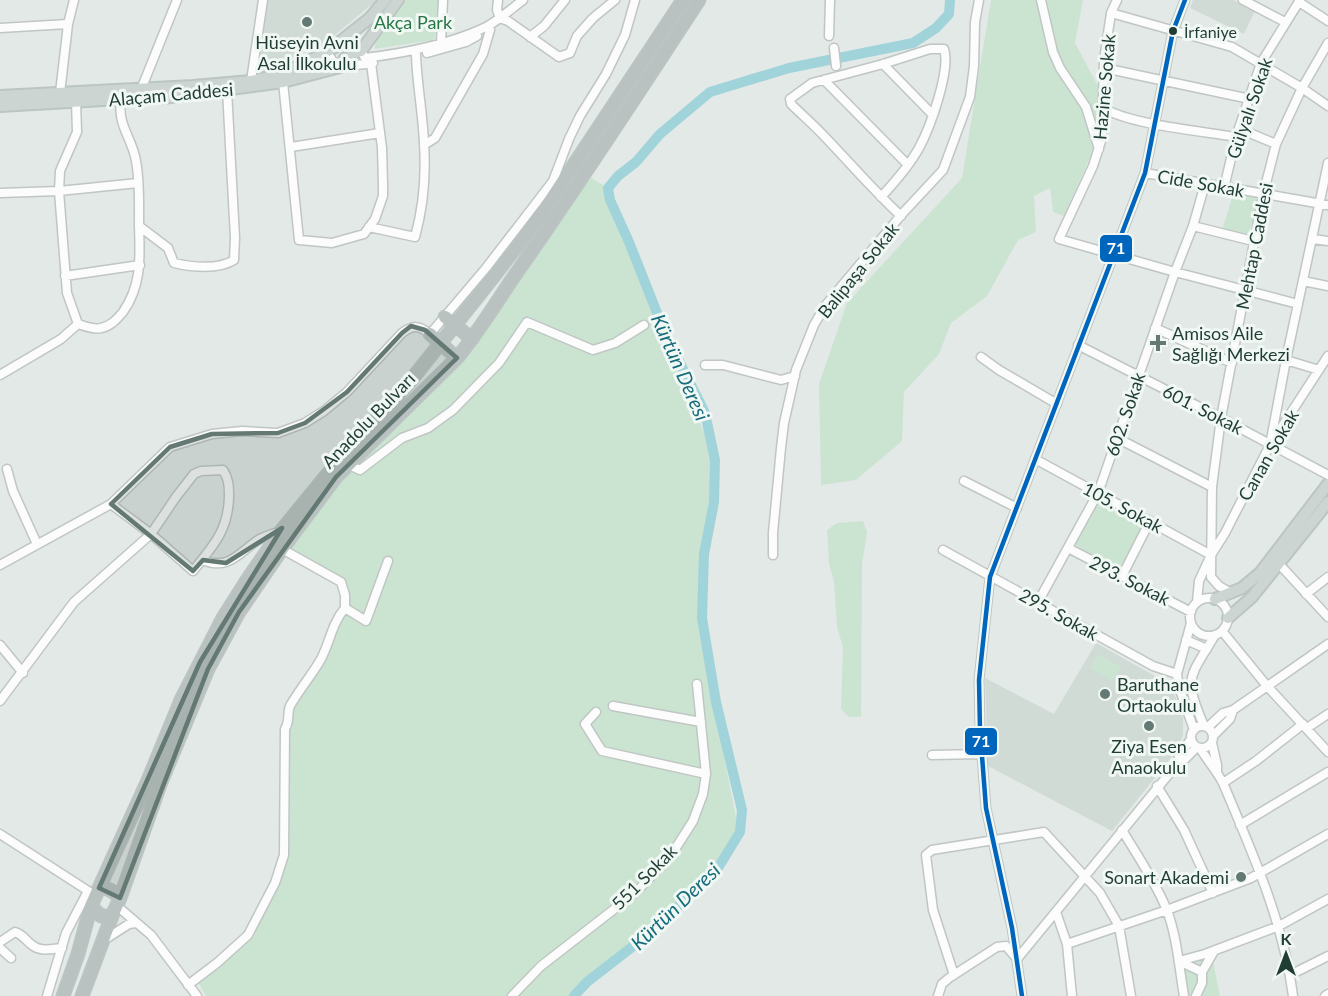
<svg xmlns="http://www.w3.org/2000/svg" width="1328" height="996" font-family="Lato,sans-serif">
  <rect width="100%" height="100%" fill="#e3e9e6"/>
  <path fill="#d0dbd6" d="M267 0H377L324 44 286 60 253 71Z
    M1193 0H1233L1255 11 1244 34 1190 8Z
    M1096 643 1171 685 1183 718V735L1177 750 1112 831 988 766 985 678 1054 714Z"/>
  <path fill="#cbe4d2" d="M403 0H438L435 37 432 40 375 49V39Z
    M991 0H1083L1075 43 1098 86V131L1091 155 1064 216 1053 212 1050 188 1034 196 1036 232 1018 240 987 296 951 323 939 354 904 392 902 441 856 480 821 485 819 384 847 303 962 178Z
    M590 177 608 188 610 200 715 460 704 554 702 618 707 670 738 828 718 868 574 996H206L198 982C217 958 223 945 254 937L288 858 290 710 348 602 343 581 286 547 355 465 472 351Z
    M1234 192 1260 196 1248 236 1222 230Z
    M1098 502 1143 526 1123 569 1119 570 1074 544Z
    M863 521 867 532 862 564 861 717H849L841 709 843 647 837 627 834 582 829 564 827 530 837 523Z
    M1098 654 1121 667 1112 681 1090 668Z
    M1212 956 1220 996H1188L1185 966Z"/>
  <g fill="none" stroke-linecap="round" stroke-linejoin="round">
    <path stroke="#a0d3da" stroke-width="10" d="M574 996 587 982 654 930 718 868 740 832 742 810 716 702 702 618 704 554 714 502 715 460 705 413 665 333 629 242 610 200 608 188 618 176 636 162 660 134 710 92 789 68 913 43 936 28 949 14 950 0"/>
    <g stroke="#c0c6c3" stroke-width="11">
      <path id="minor" d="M498 0 497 10 500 18 508 21 559 57 570 53 577 36 593 18 615 0
        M1041 0 1053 52 1060 68 1086 107 1099 149
        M1117 0 1111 13 1104 60 1102 138 1093 166 1059 239 1175 272 1298 304
        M1243 0 1285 22
        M1299 2 1328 21
        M1111 13 1232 47 1302 88 1328 106
        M0 28 68 24
        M829 36 830 0
        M530 37 544 26 565 0
        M441 43 443 0
        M834 48 836 66
        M325 49 337 68
        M361 51 365 58C406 53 448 45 486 27 499 20 511 9 523 0
        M427 53 466 42 477 36
        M883 64 932 114
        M340 67 373 63
        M1104 68 1250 99
        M824 80 908 165
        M251 81 263 0
        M283 82 299 240 332 243 364 234 375 219 383 196V184L382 148 371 63
        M142 87 177 0
        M60 93 68 24 74 0
        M121 99C117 126 132 137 136 161 140 182 139 205 139 226L168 248 174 263C191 267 219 270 234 260L235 238 227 90
        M1103 108C1132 125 1201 131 1236 137
        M1240 129 1276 144
        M424 145 435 138 483 54 490 30
        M291 147 380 133
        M1145 173 1328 205
        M1224 188 1236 137 1261 63 1300 0
        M0 193 59 191 60 171 77 132 76 101
        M881 197C895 182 909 166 919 148 930 128 951 70 944 49H930L883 64 812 83 790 99 791 104C802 115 814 125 825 137 850 163 874 191 901 216
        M1193 226 1253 241
        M369 227 415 237C423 208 426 174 424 144 423 114 417 85 416 55
        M1313 239 1328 241
        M65 276 140 265
        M1303 281 1328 286
        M78 324C85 326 93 330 101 328 111 326 117 319 123 312 142 285 140 257 139 226
        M1155 328 1232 363
        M1078 345 1221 418 1328 475
        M981 357 999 370 1057 404
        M1286 360 1319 370
        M705 365H723L781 380 795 376
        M0 375 61 339 78 324 67 293 59 191 138 183
        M1117 438 1212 487
        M1270 445 1286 360 1328 163
        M1035 459 1211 555
        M347 464 360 470 402 438 428 428 453 410 499 363 527 322 593 350 615 343 644 325
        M7 469 13 491 37 544
        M964 481 1017 508
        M1068 548 1191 612
        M943 550 1153 666 1177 674
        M773 555V533L781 448 784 423 796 370 814 325 825 306 902 214 943 170 970 97 974 66 975 22 979 0
        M203 560C228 571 239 553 258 540 265 536 273 534 281 531
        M0 565 111 504 170 447 212 434 242 431 278 433 305 423 324 411 347 392 402 333C413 325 419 325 430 334L486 268 553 181 569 139 580 116 606 74 625 35 635 0
        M1280 565 1328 617
        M1122 576 1150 521
        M1231 593 1219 586 1211 577 1212 487 1221 418 1263 195 1276 144 1302 88 1328 43
        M1306 594 1328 577
        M1190 617a19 19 0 1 1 38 0a19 19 0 1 1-38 0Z
        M1038 602 1098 493 1175 272 1193 226 1205 184
        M1197 602 1199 581 1211 555 1225 533 1270 445 1328 356
        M345 608 366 621 388 561
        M1191 623 1177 674 1179 687 1194 730
        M1222 631 1267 686 1328 752
        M1186 640 1207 649
        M0 645 23 673
        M0 701 74 602 151 534 176 497 194 474 201 471 223 470C229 479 229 487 229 497 228 531 213 546 193 571L151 534 111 504
        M613 706 701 722
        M596 712 585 724 602 751 706 774
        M1191 737a11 11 0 1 1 22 0a11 11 0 1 1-22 0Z
        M1204 726C1183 676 1189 679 1215 635
        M1208 727 1223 713 1233 710 1328 644
        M1307 728 1328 714
        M1213 736 1230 719 1233 710
        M1212 743 1217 765V771
        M1200 748C1207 760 1216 770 1223 783 1252 852 1283 920 1293 996
        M932 755 982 754
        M1178 763 1184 760 1197 747
        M1223 783 1256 761 1303 724
        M1157 786 1184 830 1213 893
        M1240 825 1328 772
        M1122 830C1137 855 1155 881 1166 908 1177 935 1179 967 1184 996
        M0 834 93 894
        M117 906 151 935 197 996
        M1056 912 1067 944 1072 996
        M104 940 129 924 136 923
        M0 942 15 932C24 935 25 940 32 945 40 952 52 949 62 948
        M1067 944 1167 910 1251 878 1328 834
        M0 948 11 958
        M1017 959 1178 763 1179 756 1191 739
        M1179 961 1205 954 1279 926 1328 899
        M1179 961 1202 972
        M954 975 933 910 926 855 932 850 1044 832 1100 893 1119 926 1131 996
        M1290 975 1328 956
        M188 985 217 963 248 935 275 883 284 855 285 729C290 722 287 713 290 706 299 690 312 675 321 659 330 642 332 623 345 608V595L341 582 282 549
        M47 996 66 933 88 891
        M512 996 541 966 635 893 670 857 693 821 703 794 706 774 697 684
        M938 996 942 984 949 978 997 947 1006 946 1017 959
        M1022 996 1012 928 986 808 980 730 979 680 990 577 1145 173 1173 31 1185 0
        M1196 996 1202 983V972L1214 951
        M1325 996 1328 994"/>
    </g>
    <g stroke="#bbc5c2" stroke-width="14">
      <path id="major" d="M341 41 370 18 385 0
        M352 53 361 51 398 0
        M0 96 193 86 251 81 281 74 306 63 335 47
        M0 106 121 99 163 98 283 82 340 67 345 58
        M1215 599 1242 588 1260 573 1328 484
        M1228 618 1252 597 1328 502"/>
    </g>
    <g stroke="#bbc5c2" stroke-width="15">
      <path id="highway" d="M445 317 472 339
        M430 334 457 358
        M99 888 149 778 181 700 223 618 247 580 281 531 326 476 412 379 494 276 540 216 683 0
        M99 888C108 887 114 891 120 898L112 916H101L91 906Z
        M120 898 161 782 208 669 239 612 282 549 336 477 457 358C481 329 500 296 522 265 583 178 641 89 699 0
        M63 996 78 954 91 906
        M82 996 112 916"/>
    </g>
    <use href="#minor" stroke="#fbfcfb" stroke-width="8"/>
    <use href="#major" stroke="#cdd5d3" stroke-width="10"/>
    <use href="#highway" stroke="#b9c2c0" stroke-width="12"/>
    <g stroke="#f1f8f4" stroke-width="9">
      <path id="bus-1" d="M1022 996 1012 928 986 808 980 730 979 680 990 577 1145 173 1173 31 1185 0"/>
    </g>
    <use href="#bus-1" stroke="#0065bd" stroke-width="4.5"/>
  </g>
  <path fill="#647973" fill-opacity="0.2" stroke="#647973" stroke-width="4.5" stroke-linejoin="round" d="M411 326 425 330 457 358 336 477 239 612 208 669 120 898 99 888 200 662 282 528 226 563 203 560 193 571 111 504 170 447 212 434 278 433 305 423 347 392 402 333Z"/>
  <g fill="#647973" stroke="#f1f8f4" stroke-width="2">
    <circle cx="307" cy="22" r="6"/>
    <path d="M1155 334h6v6h6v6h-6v6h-6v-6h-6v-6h6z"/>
    <circle cx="1105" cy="694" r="6"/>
    <circle cx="1149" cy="726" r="6"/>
    <circle cx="1241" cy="877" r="6"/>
  </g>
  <circle fill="#1f3d35" stroke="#f1f8f4" stroke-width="2" cx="1173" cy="31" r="5"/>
  <g text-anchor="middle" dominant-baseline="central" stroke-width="6" stroke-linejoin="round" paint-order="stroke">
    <g font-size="16" fill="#1f3d35" stroke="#f1f8f4" text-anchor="start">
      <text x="1184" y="31">İrfaniye</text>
    </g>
    <g font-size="18" fill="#277746" stroke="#f1f8f4">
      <text x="413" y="22">Akça Park</text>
    </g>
    <g font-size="18" fill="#1f3d35" stroke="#f1f8f4">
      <text x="307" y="42">Hüseyin Avni<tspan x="307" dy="21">Asal İlkokulu</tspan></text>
      <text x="1172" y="333" text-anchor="start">Amisos Aile<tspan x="1172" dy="21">Sağlığı Merkezi</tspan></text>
      <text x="1117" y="684" text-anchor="start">Baruthane<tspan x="1117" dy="21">Ortaokulu</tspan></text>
      <text x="1149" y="746">Ziya Esen<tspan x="1149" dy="21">Anaokulu</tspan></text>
      <text x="1229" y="877" text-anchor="end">Sonart Akademi</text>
    </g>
    <g font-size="18" fill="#1f3d35" stroke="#f1f8f4">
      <text transform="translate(1104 87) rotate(-85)">Hazine Sokak</text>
      <text transform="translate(171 94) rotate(-5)">Alaçam Caddesi</text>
      <text transform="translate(1249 108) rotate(-71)">Gülyalı Sokak</text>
      <text transform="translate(1201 183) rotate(10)">Cide Sokak</text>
      <text transform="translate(1254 246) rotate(-79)">Mehtap Caddesi</text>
      <text transform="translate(858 270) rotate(-51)">Balipaşa Sokak</text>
      <text transform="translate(1203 409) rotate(27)">601. Sokak</text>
      <text transform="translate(1125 414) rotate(-71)">602. Sokak</text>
      <text transform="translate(368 420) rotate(-46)">Anadolu Bulvarı</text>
      <text transform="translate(1268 455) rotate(-60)">Canan Sokak</text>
      <text transform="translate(1123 507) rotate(28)">105. Sokak</text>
      <text transform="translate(1130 580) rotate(27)">293. Sokak</text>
      <text transform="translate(1059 614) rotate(29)">295. Sokak</text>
      <text transform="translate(644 877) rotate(-45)">551 Sokak</text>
    </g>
    <g font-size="20" font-style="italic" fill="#166c7d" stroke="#f1f8f4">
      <text transform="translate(681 367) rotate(66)">Kürtün Deresi</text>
      <text transform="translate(675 906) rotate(-44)">Kürtün Deresi</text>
    </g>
  </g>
  <g stroke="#f1f8f4" stroke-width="2">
    <rect x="1099" y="234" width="34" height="29" rx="6" fill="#0065bd"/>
    <rect x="964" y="727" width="34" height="29" rx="6" fill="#0065bd"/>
  </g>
  <g font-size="16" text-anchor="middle" font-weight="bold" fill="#fff">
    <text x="1116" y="254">71</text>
    <text x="981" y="747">71</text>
  </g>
  <g transform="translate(1286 954)" stroke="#f1f8f4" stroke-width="4.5" paint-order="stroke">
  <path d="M0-4.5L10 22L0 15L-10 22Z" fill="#1f3d35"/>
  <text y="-9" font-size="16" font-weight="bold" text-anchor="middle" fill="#1f3d35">K</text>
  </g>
</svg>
